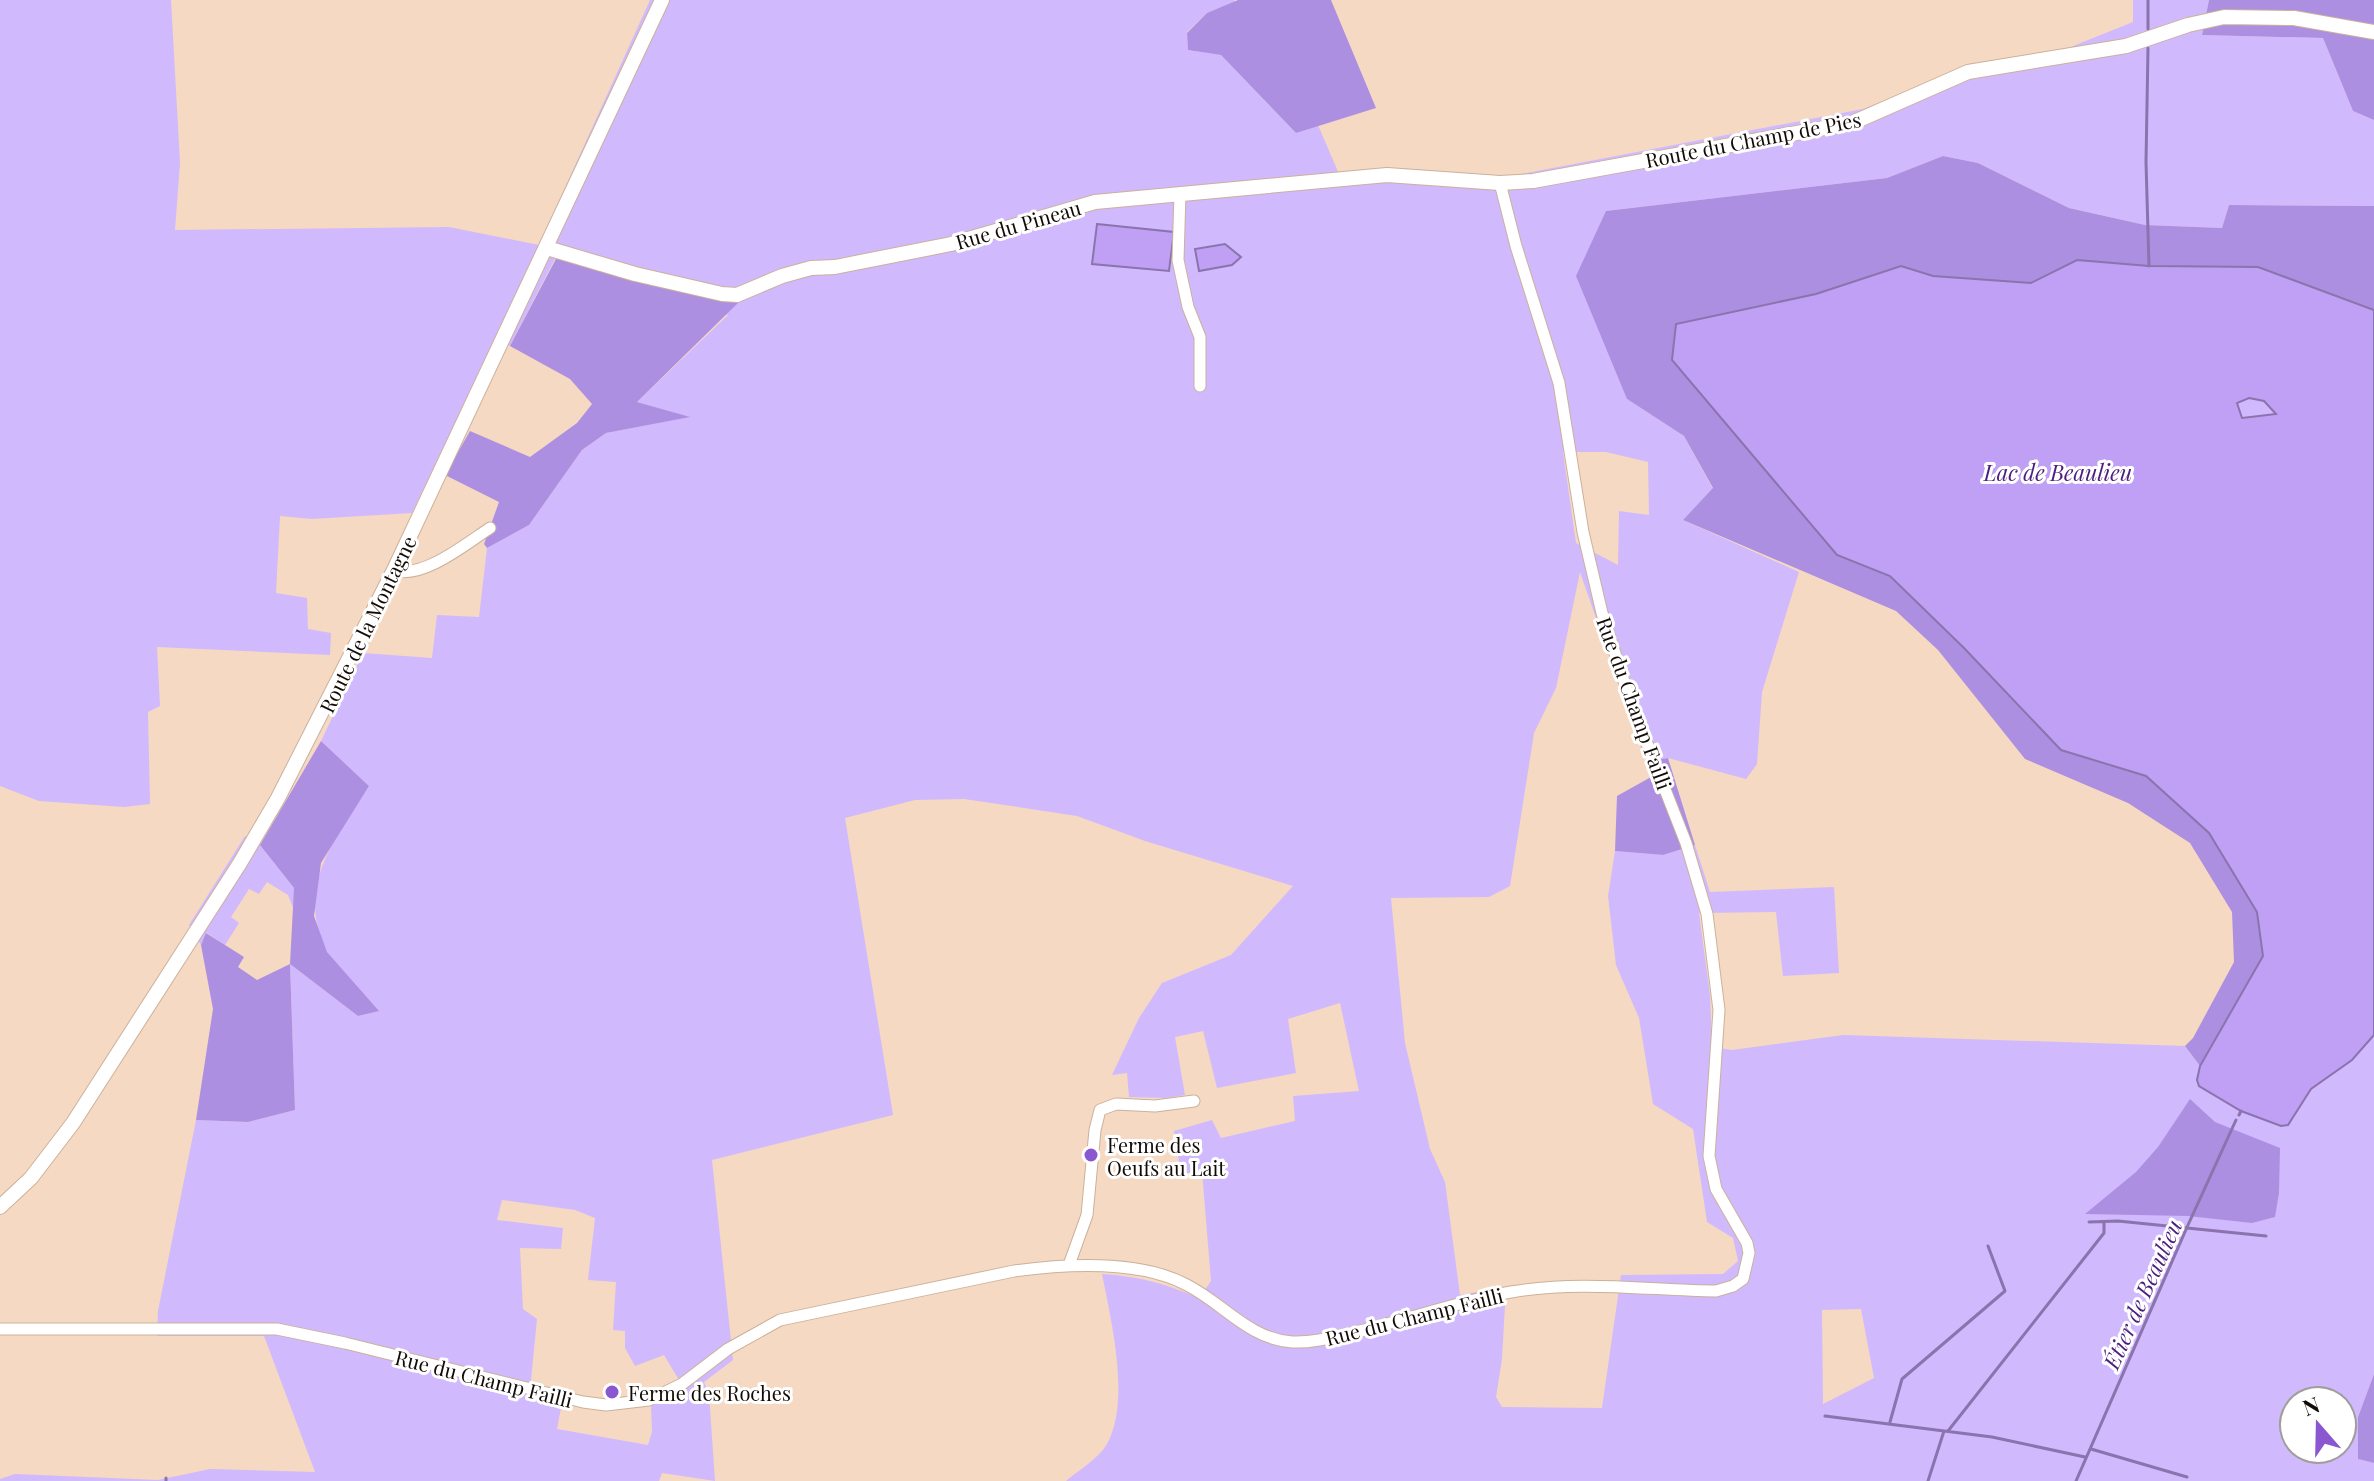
<svg xmlns="http://www.w3.org/2000/svg" width="2374" height="1481" font-family="'Playfair Display',serif">
  <rect width="100%" height="100%" fill="#f5d9c2"/>
  <path fill="#d1b9fe" fill-rule="evenodd" d="M0 0H171L180 163 175 230 449 227 539 245 650 0H1234L1235 2 1207 13 1187 32 1188 50 1221 55 1296 133 1318 125 1339 174 1400 168 1500 178 1863 109 1973 65 2068 48 2133 22V0H2209L2202 35 2323 38 2353 111 2374 120V206L2229 205 2222 228 2145 225 2069 208 1978 163 1943 156 1887 178 1606 211 1627 399 1684 436 1713 489 1683 520 1799 572 1762 692 1757 764 1746 779 1668 758 1646 762 1580 572 1556 688 1534 733 1510 886 1489 897 1391 898 1405 1043 1430 1149 1445 1182 1460 1295 1506 1287 1502 1359 1496 1397 1502 1407 1602 1408 1621 1275 1723 1274 1738 1261 1733 1238 1707 1222 1693 1129 1653 1104 1639 1018 1616 965 1608 896 1615 851 1663 855 1695 845 1710 892 1834 887 1839 973 1783 976 1776 912 1699 913 1710 995 1712 1047 1732 1050 1843 1035 2185 1046 2200 1066 2197 1080 2241 1111 2281 1126 2288 1125 2311 1089 2352 1060 2374 1035V1374L2358 1417V1459L2374 1463V1481H1066C1079 1470 1099 1458 1107 1444 1131 1401 1111 1320 1102 1274 1138 1276 1167 1284 1199 1298L1211 1281 1202 1171 1181 1174 1174 1131 1212 1120 1221 1138 1295 1121 1293 1096 1359 1091 1340 1003 1288 1019 1296 1073 1217 1088 1203 1031 1175 1037 1185 1095 1166 1098 1129 1097 1127 1073 1112 1075 1139 1018 1162 983 1231 955 1293 886 1145 841 1077 816 964 799 915 800 845 818 893 1115 712 1160 733 1360 704 1382 709 1394 715 1481 662 1473 659 1481H0V1479L15 1474 158 1480 210 1469 315 1472 264 1336H157L158 1311 196 1120 248 1122 295 1110 290 964 358 1016 378 1011C363 994 336 970 326 950 295 885 336 838 369 786L321 741 363 653 432 658 437 615 479 617 487 548 529 525 582 450 606 433 688 417 637 402 728 315 557 255 510 346 495 339 412 513 312 519 280 516 276 593 307 598 308 629 331 633 330 655 157 647 160 706 148 712 150 804 124 807 39 801 0 786ZM1563 452H1606L1648 462 1649 515 1619 511 1618 565 1576 543ZM502 1200 575 1210 595 1218 588 1280 616 1282 613 1330 625 1331V1348L635 1366 664 1355 685 1390 651 1405 652 1432 648 1445 557 1429 561 1408 529 1400 537 1319 523 1309 520 1248 561 1249 563 1228 497 1220ZM1861 1309 1874 1378 1823 1404 1822 1310ZM2294 1401H2342V1449H2294Z
    M2249 398 2264 401 2276 414 2242 418 2236 403Z
    M245 836 260 845 294 888V910L288 895 267 882 259 894 249 889 231 917 239 923 225 945 207 933 201 945 189 925Z"/>
  <path fill="#ad8fe2" d="M1238 0H1331L1376 108 1296 133 1221 55 1188 50 1187 33 1207 13Z
    M2209 0H2374V120L2353 111 2323 38 2202 35Z
    M1943 156 1978 163 2069 208 2145 225 2222 228 2229 205 2374 206V310L2258 267 2149 266 2077 260 2031 283 1933 276 1901 266 1816 294 1673 360 1837 555 1890 576 1964 648 2061 750 2146 776 2209 833 2257 912 2263 956 2200 1066 2185 1046 2193 1038 2234 962 2232 912 2190 843 2128 803 2025 759 1938 650 1896 611 1683 520 1713 488 1684 436 1627 399 1576 276 1606 211 1887 178Z
    M558 255 630 277 740 301 637 402 690 417 606 433 582 450 529 525 487 548 484 544 499 502 445 475 470 431 530 457 577 423 592 404 570 379 510 346Z
    M321 741 369 786 321 863 314 916 327 952 379 1011 358 1016 290 964 295 1110 248 1122 196 1120 213 1009 201 945 206 933 244 957 238 967 257 980 290 964 294 888 260 845Z
    M1668 758 1695 845 1663 855 1615 851 1617 796 1651 777 1646 762Z
    M2190 1099 2215 1122 2280 1148 2279 1193 2275 1217 2252 1223 2188 1216 2085 1214 2136 1172 2158 1147Z
    M2374 1374V1463L2358 1459V1417Z"/>
  <path fill="#bfa0f5" stroke="#8b73ad" stroke-width="2" fill-rule="evenodd" d="M1097 224 1174 232 1169 271 1092 264Z
    M1225 244 1241 257 1232 265 1199 271 1195 249Z
    M2077 260 2149 266 2258 267 2374 310V1035L2352 1060 2311 1089 2288 1125 2281 1126 2241 1111 2199 1086 2197 1080 2200 1066 2263 956 2257 912 2209 833 2146 776 2061 750 1964 648 1890 576 1837 555 1672 360 1676 324 1816 294 1901 266 1933 276 2031 283ZM2249 398 2264 401 2276 414 2242 418 2237 403Z"/>
  <g fill="none" stroke-linecap="round" stroke-linejoin="round">
    <path stroke="#8b73ad" stroke-width="3" d="M2148 0V29
      M2148 48 2146 162 2149 266
      M2239 1115 2241 1111
      M2089 1222 2118 1221 2266 1236
      M1825 1416 1992 1437 2085 1457
      M1890 1422 1902 1379 2005 1291 1988 1246
      M1948 1431 2104 1233V1222
      M2091 1449 2187 1477
      M166 1481V1478
      M1928 1481 1944 1431
      M2076 1481 2188 1225 2236 1120"/>
    <g stroke="#cbb19b" stroke-width="13">
      <path id="minor" d="M1180 193 1178 260 1188 307 1200 337V386
        M394 570C422 580 467 543 490 528
        M1069 1265 1087 1215 1095 1130 1100 1110 1116 1104 1155 1106 1194 1101
        M0 1329H277L345 1343 583 1402 606 1405 649 1400 682 1384 728 1349 780 1320 1014 1271C1066 1264 1140 1260 1187 1285 1224 1304 1249 1339 1292 1342 1317 1343 1340 1335 1364 1330 1413 1318 1461 1301 1511 1292 1579 1280 1648 1290 1716 1291L1733 1286 1743 1279 1749 1253 1747 1243 1716 1189 1709 1156 1719 1010 1707 914 1686 843 1630 700 1602 613 1583 532 1559 383 1516 246 1500 183"/>
    </g>
    <g stroke="#cbb19b" stroke-width="16">
      <path id="tertiary" d="M547 248 635 274 722 294 737 295 782 276 811 268 835 267 951 244 1095 202 1387 175 1500 183 1533 181 1852 123 1968 72 2126 46 2188 25 2224 17 2294 18 2374 32
        M0 1207 31 1178 73 1123 240 863 278 798 394 570 662 0"/>
    </g>
    <use href="#minor" stroke="#fff" stroke-width="11"/>
    <use href="#tertiary" stroke="#fff" stroke-width="14"/>
  </g>
  <g fill="#8a57d0" stroke="#fff" stroke-width="3">
    <circle cx="1091" cy="1155" r="8"/>
    <circle cx="612" cy="1392" r="8"/>
  </g>
  <g text-anchor="middle" dominant-baseline="central" stroke-width="6" stroke-linejoin="round" paint-order="stroke">
    <g font-size="20" fill="#120a04" stroke="#fff">
      <text transform="translate(1753 139) rotate(-11)">Route du Champ de Pies</text>
      <text transform="translate(1018 224) rotate(-16)">Rue du Pineau</text>
      <text transform="translate(367 624) rotate(-64)">Route de la Montagne</text>
      <text transform="translate(1635 703) rotate(70)">Rue du Champ Failli</text>
      <text transform="translate(1414 1316) rotate(-14)">Rue du Champ Failli</text>
      <text transform="translate(484 1378) rotate(14)">Rue du Champ Failli</text>
    </g>
    <g font-size="20" fill="#120a04" stroke="#fff" text-anchor="start">
      <text x="1107" y="1144">Ferme des<tspan x="1107" dy="23">Oeufs au Lait</tspan></text>
      <text x="628" y="1392">Ferme des Roches</text>
    </g>
    <g font-size="22" font-style="italic" fill="#4b1d7e" stroke="#fff">
      <text x="2058" y="472">Lac de Beaulieu</text>
      <text transform="translate(2142 1294) rotate(-66)">Étier de Beaulieu</text>
    </g>
  </g>
  <g transform="translate(2318 1425) rotate(340)"><circle r="38" fill="#ffffff" stroke="#a09d9b" stroke-width="2"/>
  <path d="M0-6L14 30L0 20L-14 30Z" fill="#8a57d0"/>
  <text y="-12" font-size="22" font-weight="bold" text-anchor="middle" fill="#120a04">N</text>
  </g>
</svg>
